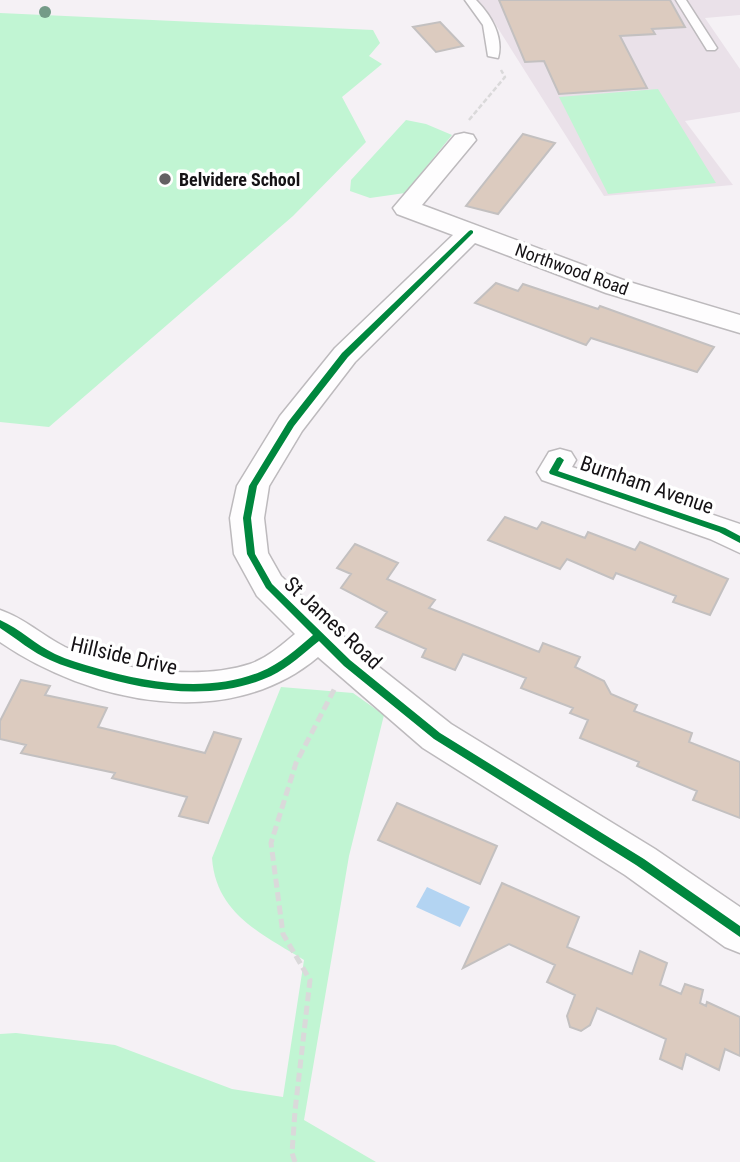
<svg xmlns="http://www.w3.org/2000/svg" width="740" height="1162" font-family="'Roboto Condensed',sans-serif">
  <rect width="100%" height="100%" fill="#f5f1f5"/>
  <path fill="#eae1e9" d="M476 0H740V15L705 18 740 69V112L685 121 733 185 604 196 487 11Z"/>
  <path fill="#c1f5d3" d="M0 13 373 30 380 43 369 56 382 64 342 97 366 142 293 216 49 427 0 422Z
    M658 89 716 183 608 194 559 97Z
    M406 120 426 124 452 135 405 193 370 198 350 191 351 180Z
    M281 687 353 693 384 715 349 856 304 1120 376 1162H0V1034L16 1033 115 1045 232 1089 283 1097 304 960C262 934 216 914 212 858Z"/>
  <path fill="#b3d4f2" d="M427 887 470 907 460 927 416 907Z"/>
  <path fill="#dccbbf" stroke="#c3c0c0" stroke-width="2" d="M499 0H670L685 27 652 29 655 34 620 36 647 88 559 94 544 61 525 62Z
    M440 22 463 46 436 52 413 27Z
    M523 134 555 143 498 214 466 206Z
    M496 283 518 291 523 284 598 309 600 306 714 347 697 372 591 338 586 345 475 303Z
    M505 517 537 529 542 522 585 538 588 532 635 550 640 542 728 579 710 615 673 602 676 596 616 573 613 579 567 559 560 569 488 540Z
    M355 544 398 563 387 579 435 600 429 608 539 652 543 643 580 657 575 667 604 681 611 694 637 705 634 711 692 733 689 742 740 762V818L693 800 697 791 637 766 639 762 580 738 588 720 570 713 573 708 521 688 526 678 463 654 455 670 422 657 426 649 376 627 387 612 341 588 351 574 337 568Z
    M21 680 50 686 45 695 107 708 98 727 205 753 214 732 241 739 208 823 179 816 187 797 112 778 115 773 21 753 26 745 0 739V721Z
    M397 803 497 846 480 884 378 840Z
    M502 883 579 917 567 947 632 974 640 951 667 963 660 985 681 994 685 984 703 990 700 1003 706 1006 707 1002 740 1017V1056L725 1049 719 1070 686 1054 682 1069 660 1059 666 1039 597 1008 590 1025 581 1031 570 1027 567 1016 575 995 547 982 555 965 509 944 463 968Z"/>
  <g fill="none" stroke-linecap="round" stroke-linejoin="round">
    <g stroke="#bdbabd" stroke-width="3">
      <path id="lane" d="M465 0H476C491 15 504 37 498 58L488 56 483 25Z
        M676 0H686L717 48 715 50H707Z"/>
    </g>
    <g stroke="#bdbabd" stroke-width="3">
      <path id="street" d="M464 133 473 135 476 140 422 205 626 281 740 315V333L606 293 475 243 355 362 302 431 269 486 264 518 268 553 281 576 360 652 451 724 655 849 740 907V953L725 947 625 875 423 748 318 657C228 733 89 703 0 642V610C24 618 43 636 65 647 114 670 199 681 250 664 267 658 282 645 295 634L257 596 234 554 230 518 237 486 280 416 335 348 453 235 397 214 393 208 455 135Z
        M560 449 571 452 576 460 572 467 740 524V553L710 539 542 480 537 472 549 452Z"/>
    </g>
    <path stroke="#dad9da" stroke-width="2.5" stroke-dasharray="5 2.5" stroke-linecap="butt" d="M469 120 505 77 501 70"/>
    <path stroke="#dad9da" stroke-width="5" stroke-dasharray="9 4.5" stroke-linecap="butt" d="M295 1162 292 1153 295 1111 310 980 283 934 271 843 296 763 335 688"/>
    <use href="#lane" fill="#fefdfe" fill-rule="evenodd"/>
    <use href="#street" fill="#fefdfe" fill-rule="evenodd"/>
    <g stroke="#fff" stroke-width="4">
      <path id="cycleway" d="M471 230 473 231V233L348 357 294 426 257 486 251 518 255 554 272 584 350 660 440 733 644 859 740 926V937L636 865 434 739 344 666 319 641C304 653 289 667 271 676 215 702 147 691 91 674 77 670 63 666 50 660 32 652 17 639 0 628V620C20 629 36 645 55 654 68 660 82 664 96 668 147 683 209 693 260 672 280 664 297 649 313 635L266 588 247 554 243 518 249 486 288 422 342 353 469 231Z
        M560 457 564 460 558 471 725 528 740 536V543L719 532 550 474 549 472 557 458Z"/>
    </g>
    <use href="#cycleway" fill="#00873e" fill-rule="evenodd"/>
  </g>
  <circle fill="#749b88" cx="45" cy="12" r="6"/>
  <circle fill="#636063" stroke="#fff" stroke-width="2.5" cx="165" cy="179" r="7"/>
  <g text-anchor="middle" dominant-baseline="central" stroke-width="7" stroke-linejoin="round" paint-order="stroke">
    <g font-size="18" font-weight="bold" fill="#151215" stroke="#fff" text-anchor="start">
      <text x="179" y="179">Belvidere School</text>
    </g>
    <g font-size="18" fill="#151215" stroke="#fff">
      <text transform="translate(572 269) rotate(20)">Northwood Road</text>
    </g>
    <g font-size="21" fill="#151215" stroke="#fff">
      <text transform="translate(647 485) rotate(19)">Burnham Avenue</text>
      <text transform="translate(333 623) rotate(43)">St James Road</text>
      <text transform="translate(124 656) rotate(13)">Hillside Drive</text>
    </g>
  </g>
</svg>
